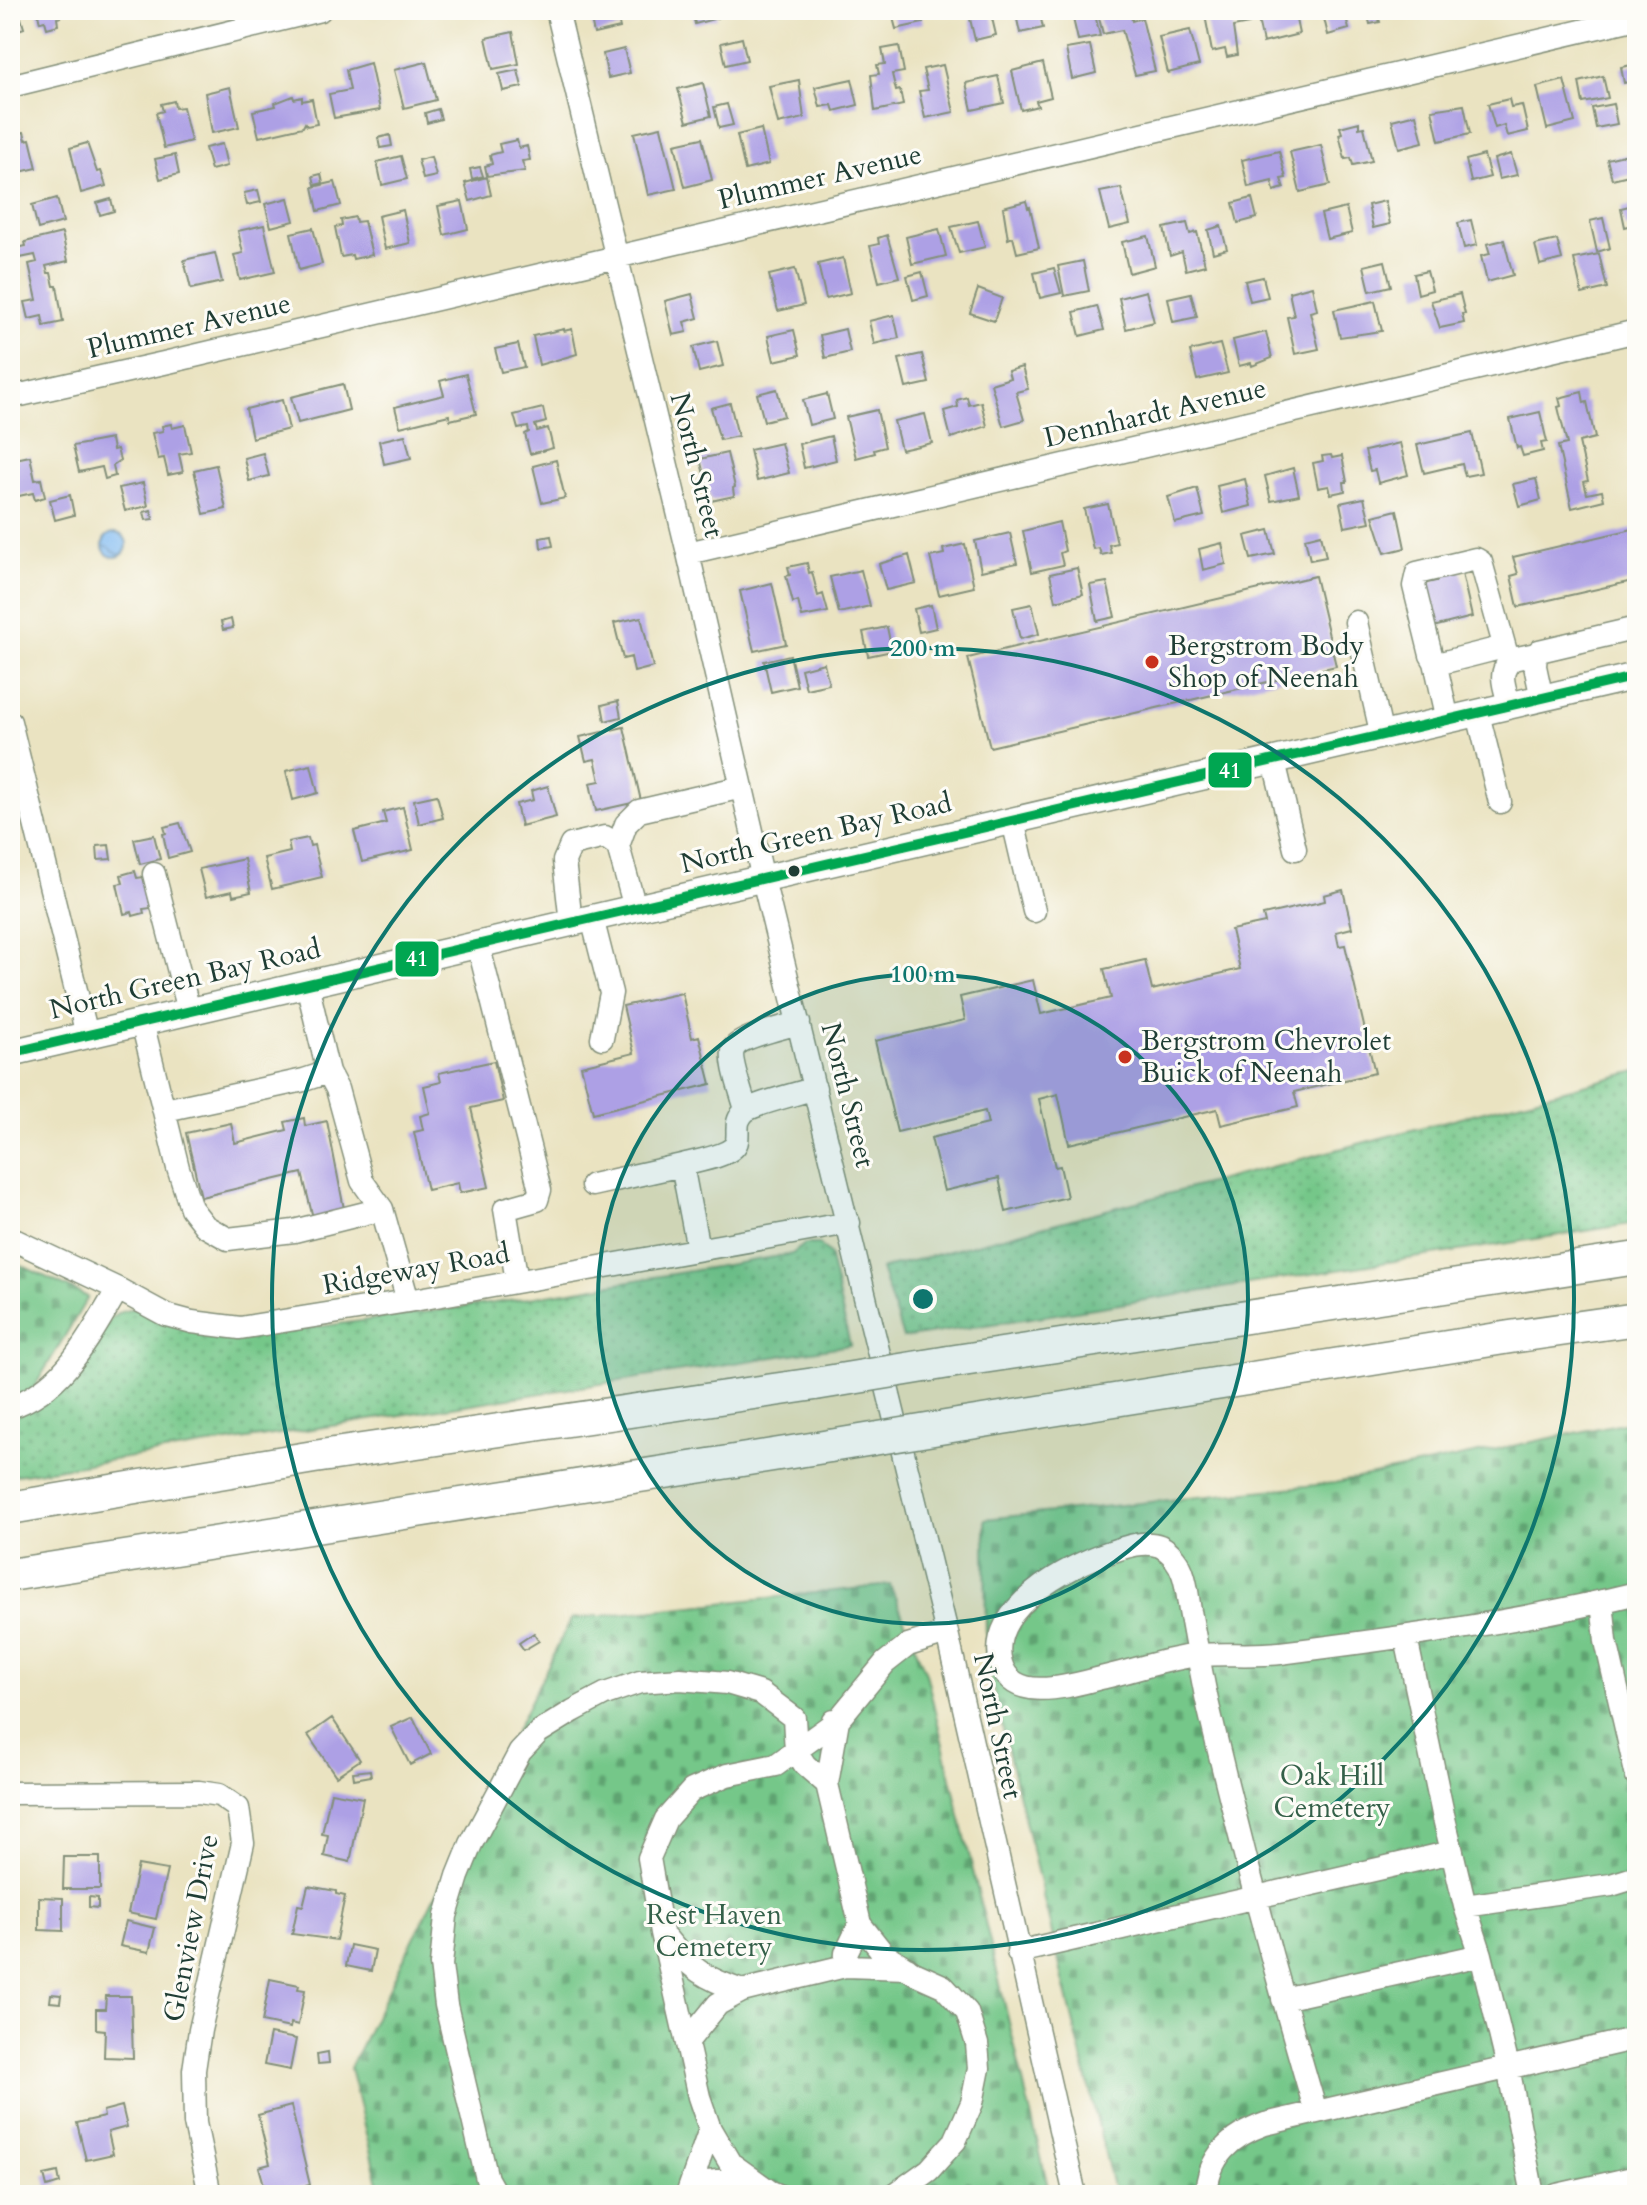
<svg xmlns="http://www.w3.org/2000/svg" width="1647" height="2205" font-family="Cardo,serif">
  <defs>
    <pattern id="grass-dots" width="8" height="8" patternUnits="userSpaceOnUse" patternTransform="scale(2)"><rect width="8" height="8" fill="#75c789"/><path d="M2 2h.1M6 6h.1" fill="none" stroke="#5fa371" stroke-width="1.8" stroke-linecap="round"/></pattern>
    <pattern id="cemetery-stones" width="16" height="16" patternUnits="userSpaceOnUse" patternTransform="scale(2)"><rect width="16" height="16" fill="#75c789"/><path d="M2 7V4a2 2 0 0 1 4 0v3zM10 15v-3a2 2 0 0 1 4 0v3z" fill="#5fa371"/></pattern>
    <pattern id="water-waves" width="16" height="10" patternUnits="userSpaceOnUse" patternTransform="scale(2)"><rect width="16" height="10" fill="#81bbf2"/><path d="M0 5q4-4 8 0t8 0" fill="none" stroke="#6999c5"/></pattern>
  </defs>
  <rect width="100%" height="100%" fill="#fdfcf7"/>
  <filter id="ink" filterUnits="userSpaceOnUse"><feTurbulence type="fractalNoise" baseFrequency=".0125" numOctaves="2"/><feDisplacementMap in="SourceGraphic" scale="16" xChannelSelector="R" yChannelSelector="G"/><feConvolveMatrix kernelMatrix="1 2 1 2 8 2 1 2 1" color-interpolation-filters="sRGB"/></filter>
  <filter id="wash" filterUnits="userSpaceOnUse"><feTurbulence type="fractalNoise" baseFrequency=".006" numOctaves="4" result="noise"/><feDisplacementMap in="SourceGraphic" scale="32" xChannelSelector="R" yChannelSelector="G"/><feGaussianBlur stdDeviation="1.8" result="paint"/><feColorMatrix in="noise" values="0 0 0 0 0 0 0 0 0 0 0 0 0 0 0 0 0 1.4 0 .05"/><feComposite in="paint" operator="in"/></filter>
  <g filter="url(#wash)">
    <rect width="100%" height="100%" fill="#eae3c1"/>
    <path fill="url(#grass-dots)" stroke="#4a825e" stroke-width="2" d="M1637 1071V1223L903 1338 881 1269Z
      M805 1244H819L829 1254 850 1345 10 1476V1417L19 1415 62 1385 111 1318 118 1313 135 1308 287 1331 523 1299 792 1254Z"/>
    <path fill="url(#cemetery-stones)" stroke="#4a825e" stroke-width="2" d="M10 1260 88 1297 32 1391 10 1402Z
      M1637 1420V2195H1115L986 1659 985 1519 1335 1483Z
      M890 1585 926 1673 1050 2195H381L350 2068 571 1619Z"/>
    <path fill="url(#water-waves)" stroke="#507c93" stroke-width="2" d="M103 545a12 12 0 1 1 24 0a12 12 0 1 1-24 0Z"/>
    <g id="blocks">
      <path fill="#ada0e5" d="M37 10H59L61 17 57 18 58 25 47 28 45 21 40 22Z
        M589 10H616L620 28 594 34Z
        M692 10H715L717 18 695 24Z
        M891 10H920L923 23 896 29Z
        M1015 10H1039L1043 28 1020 33Z
        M1071 10H1094L1100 36 1078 40Z
        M1097 10H1104L1105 13 1116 11 1118 17 1131 14 1132 21 1142 18 1155 71 1135 75 1122 30 1103 34Z
        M1204 10H1247L1249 24 1233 27 1237 55 1227 57 1225 49 1212 52Z
        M1256 10H1294L1299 34 1263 43Z
        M1322 10H1344L1349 29 1328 35Z
        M1360 10H1382L1383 15 1378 16 1380 22 1370 24 1368 16 1361 17Z
        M1415 10H1444V11L1417 17Z
        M991 14 996 35 975 40 970 19Z
        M21 18 24 28 18 30 15 19Z
        M1190 30 1199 65 1168 73 1159 37Z
        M513 32 519 64 493 69 486 38Z
        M742 38 747 60 726 65 721 43Z
        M1090 45 1096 73 1072 79 1066 49Z
        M899 46 904 72 892 74 896 91 900 90 903 105 875 111 871 75 879 74 877 65 885 64 882 49Z
        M624 49 630 73 608 78 603 54Z
        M426 62 436 100 404 108 394 70Z
        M370 63 380 110 334 118 329 94 350 90 346 70Z
        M1043 63 1051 97 1036 101 1038 106 1021 110 1012 71Z
        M1637 64V80L1624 83 1621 67Z
        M943 65 954 112 925 118 919 91 928 90 923 69Z
        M518 70 522 87 503 91 499 74Z
        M998 76 1004 103 972 110 966 83Z
        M1603 76 1608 98 1583 103 1579 82Z
        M852 79 858 105 834 111 832 105 820 107 815 87Z
        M799 80 804 118 778 124 769 86Z
        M1564 80 1575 122 1547 129 1537 87Z
        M703 83 711 116 687 122 678 89Z
        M230 87 239 127 212 133 205 93Z
        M293 96 294 99 302 97V101L312 99 317 124 307 126 305 123 303 127 259 137 253 111 276 106 275 103Z
        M1509 99 1511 107 1522 105 1528 131 1507 136 1504 125 1495 128 1488 104Z
        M174 101 175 108 183 107 191 141 164 148 156 113 163 111 161 104Z
        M727 104 733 125 719 128 714 107Z
        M1613 104 1617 124 1596 128 1592 108Z
        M1464 105 1470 134 1439 141 1432 110Z
        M438 109 441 119 427 123 425 113Z
        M1416 114 1423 142 1399 148 1392 120Z
        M1359 122V128L1364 127 1372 161 1353 165 1351 158 1345 159 1339 134 1342 133 1340 127Z
        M661 127 676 189 648 195 634 133Z
        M761 129 769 164 745 170 737 135Z
        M24 132 26 140 30 139 37 168 11 174 10 135Z
        M390 135 392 146 380 148 378 138Z
        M702 138 712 180 685 187 675 144Z
        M517 140 519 148 527 146 530 160 522 161 525 171 487 176 485 166 492 164 490 155 501 152 499 144Z
        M87 143 97 172 101 171 106 186 81 193 70 148Z
        M222 144 227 166 211 170 205 148Z
        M1321 145 1330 185 1300 192 1290 152Z
        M1279 151 1286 178 1281 179 1284 188 1274 191 1272 181 1248 187 1242 160Z
        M1511 154 1517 175 1499 179 1494 159Z
        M1628 154 1633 174 1612 179 1607 159Z
        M175 155 179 174 160 179 155 159Z
        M1484 155 1490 177 1471 182 1466 160Z
        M401 156 407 179 382 185 377 162Z
        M431 157 436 176 423 179 418 160Z
        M480 167 483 176 472 179 470 169Z
        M321 174 323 183 315 185 313 176Z
        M487 177 491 195 470 201 465 183Z
        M335 182 341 205 318 211 313 187Z
        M1121 188 1130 224 1109 229 1100 192Z
        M258 190 261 202 247 205 244 193Z
        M57 198 63 222 38 229 32 205Z
        M288 198 294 221 271 227 265 204Z
        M1252 198 1257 218 1238 223 1233 203Z
        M111 199 114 211 100 215 97 203Z
        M462 201 468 229 444 235 438 206Z
        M1026 201 1028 208 1030 207 1039 248 1017 253 1013 237 1008 239 1003 207Z
        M1385 201 1390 224 1373 228 1368 205Z
        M1637 204V224L1625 227 1621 208Z
        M1346 208 1352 233 1327 239 1321 214Z
        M403 210 410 243 385 249 378 216Z
        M355 217 356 222 364 221 372 255 353 259 352 255 341 257 335 227 342 226 341 220Z
        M1603 218 1610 248 1597 252 1590 221Z
        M1471 220 1477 245 1464 248 1458 223Z
        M978 221 985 247 959 253 951 227Z
        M1187 223 1190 234 1197 232 1205 265 1186 270 1182 252 1170 256 1164 228Z
        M264 225 275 272 240 280 234 255 243 253 238 231Z
        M1221 226 1227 249 1213 253 1208 230Z
        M313 228 322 264 299 270 291 233Z
        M939 229 946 256 912 264 906 237Z
        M62 233 68 261 46 266 48 273H51L54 286H57L63 322 44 326 42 316 29 319 25 302 37 300 29 264 37 262 35 255 20 258 17 248 26 246 25 242Z
        M887 235 899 277 879 282 870 246 879 244 878 238Z
        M1148 236 1155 266 1129 273 1122 242Z
        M1504 240 1513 275 1487 282 1481 256 1490 254 1487 244Z
        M1557 240 1562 259 1540 265 1535 245Z
        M215 253 222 282 191 289 184 260Z
        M1599 254 1607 288 1582 294 1574 259Z
        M843 258 851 293 826 299 818 264Z
        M1083 261 1089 291 1064 296 1058 266Z
        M1385 261 1391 286 1370 291 1364 266Z
        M1054 268 1061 293 1040 298 1034 273Z
        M795 269 804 305 778 311 769 275Z
        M1427 271 1432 290 1418 294 1414 274Z
        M922 272 928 296 913 300 907 276Z
        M1263 277 1268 297 1250 301 1245 281Z
        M1312 286 1317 310 1310 312 1319 349 1295 354 1287 317 1294 316 1289 292Z
        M978 289 1002 298 994 321 970 313Z
        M1146 291 1154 322 1126 329 1119 298Z
        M1191 293 1197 317 1173 322 1168 298Z
        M692 294 698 318 684 322 687 332 673 335 665 301Z
        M1460 294 1465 314H1462L1464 323 1440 328 1431 301Z
        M1375 301 1382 331 1340 337 1334 310Z
        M1097 306 1104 330 1080 336 1074 312Z
        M894 315 899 338 874 344 869 321Z
        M564 329V331L572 329 577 354 539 365 533 336Z
        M845 329 850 352 825 358 820 335Z
        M794 330 800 355 774 361 768 336Z
        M1266 332 1272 358 1252 366 1251 363 1239 366 1233 340Z
        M717 341 723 366 699 372 693 347Z
        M518 344 524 367 501 372 495 349Z
        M1220 344 1228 373 1197 380 1190 351Z
        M922 354 929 383 906 388 899 359Z
        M1022 367 1028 389 1016 392 1024 420 1003 426 991 384 1010 378 1008 371Z
        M466 374 476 414 450 420 449 415 400 427 395 407 444 395 440 381Z
        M343 384 349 410 298 423 291 397Z
        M777 389 784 416 764 421 757 394Z
        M1582 392 1584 403 1587 402 1595 438 1579 442 1588 481 1584 482 1587 494 1602 491 1604 500 1572 508 1558 446 1567 444 1558 407 1561 406 1559 398Z
        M827 394 833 419 809 425 803 400Z
        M967 397 969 405 981 402 987 426 951 438 944 411 958 407 957 400Z
        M282 400 289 429 252 438 246 409Z
        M730 403 738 436 720 440 711 408Z
        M543 408 546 422 535 425 537 431 548 428 553 448 530 454 525 434 529 432 528 427 518 429 514 415Z
        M877 410 885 447 874 450 875 453 856 458 846 417Z
        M1540 412 1547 442 1541 443 1543 451 1523 456 1520 447 1517 448 1510 419Z
        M925 414 932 443 901 450 894 421Z
        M171 424 172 428 185 425 191 452 179 454 183 472 168 475 164 458 158 459 152 433 163 431 162 426Z
        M1472 433 1481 473 1465 476 1462 464 1424 473 1417 445Z
        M405 435 411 458 384 464 379 441Z
        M831 436 836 460 804 468 799 444Z
        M111 439 113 450 117 449 120 460 113 465 115 476 105 479 102 467 79 472 73 446Z
        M781 443 789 473 757 481 750 450Z
        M1400 443 1408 475 1378 483 1375 470 1370 471 1365 451Z
        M263 453 269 476 249 481 244 458Z
        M727 453 735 487 733 488 734 496 711 501 700 459Z
        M1331 455 1332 458 1342 456 1347 482H1344L1345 491 1331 494 1329 486 1318 488 1313 463 1323 461 1322 456Z
        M30 456 35 480 41 479 45 497 35 500 33 493 14 497 10 478V460Z
        M556 460 565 498 542 503 533 466Z
        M216 465 226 509 204 514 194 470Z
        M1293 468 1299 495 1271 501 1265 476Z
        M1245 479 1251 506 1223 513 1217 486Z
        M1536 479 1541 500 1519 506 1513 484Z
        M143 483 148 506 125 511 119 488Z
        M1197 488 1204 516 1175 523 1168 497Z
        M70 495 74 515 55 520 50 500Z
        M1364 498 1370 522 1345 527 1340 503Z
        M1108 504 1117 543 1109 545 1111 553 1101 555 1099 548 1093 549 1084 509Z
        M151 510 153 519 146 520 144 512Z
        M1397 510 1405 548 1385 553 1373 516Z
        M1059 522 1065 551 1060 553 1063 565 1032 572 1023 531Z
        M1637 528V580L1518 607 1511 576 1518 574 1513 557Z
        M1269 530 1275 554 1251 559 1245 536Z
        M1010 533 1017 563 981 571 975 541Z
        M1321 534 1326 557 1310 560 1305 538Z
        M551 536 553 546 541 548 540 538Z
        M1222 543 1226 564 1203 570 1199 549Z
        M965 544 974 587 939 595 930 557 944 554 943 549Z
        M909 555 916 583 886 590 879 564Z
        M807 563 809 573 812 572 818 596 823 594 828 612 802 617 798 601 793 603 786 576 790 575 788 567Z
        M1077 568 1083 594 1056 601 1050 574Z
        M1461 569 1472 617 1433 627 1423 584 1436 581 1434 575Z
        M861 570 870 606 839 613 830 577Z
        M1315 576 1336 666 990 747 968 658Z
        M1107 582 1115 617 1097 621 1090 585Z
        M772 583 786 644 754 651 740 591Z
        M1032 604 1039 634 1020 639 1013 608Z
        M931 605 936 628 919 632 914 609Z
        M641 617 653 667 634 672 631 657 623 659 614 623Z
        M231 619 233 628 223 630 221 622Z
        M887 627 892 651 868 656 863 632Z
        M790 655 797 686 771 692 764 661Z
        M824 663 829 684 806 689 801 669Z
        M618 701 621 717 605 721 602 705Z
        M624 727 641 801 596 811 590 783 600 781 595 759 586 761 580 737Z
        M311 765 318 793 293 800 286 771Z
        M548 786 556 817 521 826 516 804 533 800 531 791Z
        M437 795 443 818 419 824 414 800Z
        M403 807 413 850 362 862 354 831 386 823 383 812Z
        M180 823 190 852 168 858 163 834 166 833 164 827Z
        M154 835 160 859 140 864 134 839Z
        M308 838 310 846 314 845 322 877 272 889 264 858 290 852 288 842Z
        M109 845 111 859 98 860 97 846Z
        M244 859 251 892 233 896 232 891 206 897 199 869Z
        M135 871 137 878 144 877 151 908 143 909 144 913 133 916 132 912 124 914 117 884 123 883 121 875Z
        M1343 890 1352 928 1336 932 1339 946 1345 945 1375 1073 1294 1092 1298 1107 1221 1125 1217 1109 1069 1144 1058 1094 1039 1099 1055 1167 1060 1166 1067 1197 1006 1212 999 1178 944 1191 931 1138 988 1124 985 1111 897 1132 875 1041 965 1020 960 997 1033 980 1041 1014 1111 998 1104 969 1145 960 1152 990 1240 969 1231 930 1265 923 1263 915 1325 901 1324 895Z
        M682 993 692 1038 699 1036 711 1084 593 1113 581 1066 634 1053 623 1006Z
        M494 1061 503 1101 471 1108 489 1187 460 1193 458 1183 427 1190 414 1132 423 1130 420 1116 430 1113 424 1086 441 1082 439 1073Z
        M304 1118 305 1126 327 1121 345 1214 314 1222 302 1173 201 1197 186 1133 231 1123 235 1143 287 1130 285 1122Z
        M534 1633 539 1641 524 1650 519 1643Z
        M413 1717 431 1754 410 1765 391 1727Z
        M332 1718 360 1760 336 1776 308 1735Z
        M370 1770 371 1776 354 1779 353 1772Z
        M331 1792 363 1798 350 1862 324 1856 328 1835 322 1834Z
        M64 1857H100V1889H63Z
        M138 1865 167 1870 156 1919 128 1913Z
        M308 1886 336 1891V1894L345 1896 336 1940 292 1934 298 1905 303 1906Z
        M39 1897 63 1898V1931L39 1930Z
        M89 1897 98 1898V1908L89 1907Z
        M126 1921 155 1928 149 1952 120 1946Z
        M350 1945 375 1950 371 1971 346 1966Z
        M270 1979 299 1985 298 1989 305 1990 298 2025 291 2023 290 2028 262 2022Z
        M51 1994 61 1995 60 2003 50 2002Z
        M106 1996H131L133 2058 104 2057 105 2030 96 2029V2009H105Z
        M270 2034 296 2039 290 2070 264 2065Z
        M328 2052 329 2063 318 2064 317 2054Z
        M122 2106 127 2127 108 2132 113 2154 86 2160 77 2123 104 2117 103 2111Z
        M291 2106 310 2185 267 2195 259 2167 270 2164 258 2115Z
        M14 2160 20 2181 10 2184V2161Z
        M58 2172 60 2183 47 2187 44 2175Z"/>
    </g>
  </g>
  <g filter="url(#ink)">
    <use href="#blocks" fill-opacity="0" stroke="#84907a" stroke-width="2"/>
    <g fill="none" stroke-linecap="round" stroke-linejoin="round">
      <g stroke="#84907a" stroke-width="25">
        <path id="minor" d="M557 10 688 553 763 879 947 1633 1075 2195
          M10 86 320 10
          M10 395 16 396 164 363 1637 18
          M688 553 1637 331
          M1356 622 1382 736
          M1504 647 1441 663 1435 662 1431 655 1414 586 1417 573 1476 559 1481 562 1506 652 1513 659 1536 654
          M1435 662 1448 720
          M1542 699 1535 666 1536 654 1539 651 1637 628
          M1510 706C1505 688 1496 672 1513 659
          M1478 714 1500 802
          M10 722 87 1035
          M1274 761 1295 849
          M1013 821 1034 911
          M618 846 626 824 639 811 742 787
          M154 874 189 1011
          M592 918 611 993 602 1038
          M571 923 564 861 571 845 605 837 618 846 635 908
          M478 944 540 1190 537 1200 505 1209 517 1281
          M307 984 328 1072 337 1089 362 1181 382 1209 408 1301
          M142 1022 178 1168 191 1208 205 1226 228 1239 294 1231 382 1209
          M165 1110 304 1080 328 1072
          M746 1110C743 1097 728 1058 734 1048 740 1037 786 1027 799 1023
          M592 1185 682 1165
          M10 1238 118 1289 166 1315 192 1322 240 1328 408 1301 849 1223
          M698 1249 682 1165C695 1161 735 1156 737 1141 739 1129 734 1123 744 1112 753 1104 801 1093 815 1088
          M10 1407C65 1389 90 1335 118 1289
          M1602 1601 1606 1641 1637 1777
          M1406 1638 1443 1814 1465 1906 1481 1955 1508 2067 1533 2195
          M827 1784 838 1720H833
          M10 1793 199 1792 219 1795 238 1808 243 1843 200 2030 194 2070 195 2123 210 2195
          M1465 1906 1611 1885 1637 1877
          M666 1938C692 1970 704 1978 742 1991
          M1018 1952 1452 1852
          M845 1966 846 1953 860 1924
          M1283 1999 1481 1955
          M687 2042 718 2004 742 1991 845 1966 907 1968
          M1316 2112C1276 1977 1240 1842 1208 1705 1201 1674 1196 1642 1190 1611 1188 1599 1187 1585 1183 1574 1180 1564 1171 1551 1160 1546 1145 1540 1125 1547 1110 1552 1068 1566 986 1609 1001 1663 1013 1706 1075 1684 1105 1677 1136 1670 1168 1658 1199 1655 1226 1653 1253 1656 1280 1653 1399 1638 1520 1622 1637 1593
          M496 2195 487 2179 446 2005 441 1965 446 1916 458 1876 471 1844 520 1752 539 1732 573 1711 605 1694 640 1682 680 1679 727 1683 761 1693 794 1718 796 1751 805 1765 827 1784 860 1924 883 1953 914 1973 943 1986 967 2012 977 2044 979 2068 972 2103 955 2141 929 2170 894 2195
          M687 2195 710 2129
          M688 2195 707 2182 750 2178
          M778 2195 769 2191 730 2163 710 2129 699 2097 662 1933 649 1858 666 1819 692 1790 727 1775 776 1765 838 1720 885 1663 908 1645 947 1633
          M1206 2195C1208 2156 1231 2136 1265 2124L1637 2038
          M1557 2195 1637 2177"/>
      </g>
      <g stroke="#84907a" stroke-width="29">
        <path id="major" d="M10 1053 1637 676"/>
      </g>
      <g stroke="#84907a" stroke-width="35">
        <path id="highway" d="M949 1362 1637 1258
          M964 1424 1510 1337 1637 1319
          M10 1508 314 1457 815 1384
          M10 1575 830 1446"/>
      </g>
      <use href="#minor" stroke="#fff" stroke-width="22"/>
      <use href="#major" stroke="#fff" stroke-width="26"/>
      <use href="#highway" stroke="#fff" stroke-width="32"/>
      <g stroke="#84907a" stroke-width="35" stroke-linecap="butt">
        <path id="highway-bridge" d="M815 1384 949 1362
          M830 1446 964 1424"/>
      </g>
      <use href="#highway-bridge" stroke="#fff" stroke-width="32"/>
      <g stroke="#fdfcf7" stroke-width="16">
        <path id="bus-1" d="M10 1053 1637 676"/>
      </g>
      <use href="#bus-1" stroke="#00a651" stroke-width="10"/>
    </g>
  </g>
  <circle cx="923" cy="1299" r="325" fill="#0f766e" fill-opacity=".12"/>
  <g fill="none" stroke="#0f766e" stroke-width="4">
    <circle cx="923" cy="1299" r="325"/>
    <circle cx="923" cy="1299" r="651"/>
  </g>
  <g fill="#c8321e" stroke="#fdfcf7" stroke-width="3">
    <circle cx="1152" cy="662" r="8"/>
    <circle cx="1125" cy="1057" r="8"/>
  </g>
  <circle fill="#1f3d34" stroke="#fdfcf7" stroke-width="3" cx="794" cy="871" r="7"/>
  <g text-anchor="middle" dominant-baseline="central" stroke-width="6" stroke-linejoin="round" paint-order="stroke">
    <g font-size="28" fill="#1f3d34" stroke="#fdfcf7">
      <text transform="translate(820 177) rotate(-13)">Plummer Avenue</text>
      <text transform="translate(189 326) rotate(-13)">Plummer Avenue</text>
      <text transform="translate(1155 413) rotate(-13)">Dennhardt Avenue</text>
      <text transform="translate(697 465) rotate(76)">North Street</text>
      <text transform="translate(816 833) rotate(-13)">North Green Bay Road</text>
      <text transform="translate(185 979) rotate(-13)">North Green Bay Road</text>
      <text transform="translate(848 1095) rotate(76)">North Street</text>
      <text transform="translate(416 1269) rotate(-10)">Ridgeway Road</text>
      <text transform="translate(998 1726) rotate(78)">North Street</text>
      <text transform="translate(191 1928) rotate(-79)">Glenview Drive</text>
    </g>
    <g font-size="28" fill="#1f3d34" stroke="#fdfcf7" text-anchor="start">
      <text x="1168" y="646">Bergstrom Body<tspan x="1168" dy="32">Shop of Neenah</tspan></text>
      <text x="1141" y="1041">Bergstrom Chevrolet<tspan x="1141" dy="32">Buick of Neenah</tspan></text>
    </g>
    <g font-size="28" fill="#346049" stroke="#fdfcf7">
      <text x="1332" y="1776">Oak Hill<tspan x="1332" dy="32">Cemetery</tspan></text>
      <text x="714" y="1915">Rest Haven<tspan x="714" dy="32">Cemetery</tspan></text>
    </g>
  </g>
  <circle cx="923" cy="1299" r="12" fill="#0f766e" stroke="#fdfcf7" stroke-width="4"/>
  <g font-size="24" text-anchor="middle" font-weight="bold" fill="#0f766e" stroke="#fdfcf7" stroke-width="6" stroke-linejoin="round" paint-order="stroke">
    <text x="923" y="656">200 m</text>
    <text x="923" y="982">100 m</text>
  </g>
  <g stroke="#fdfcf7" stroke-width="3">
    <rect x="1207" y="751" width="46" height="38" rx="8" fill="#00a651"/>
    <rect x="394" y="940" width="46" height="38" rx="8" fill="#00a651"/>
  </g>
  <g font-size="22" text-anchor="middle" font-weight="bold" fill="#fff">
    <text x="1230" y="778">41</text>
    <text x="417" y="966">41</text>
  </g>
  <rect width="1647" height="2205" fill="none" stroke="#fdfcf7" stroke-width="40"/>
</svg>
